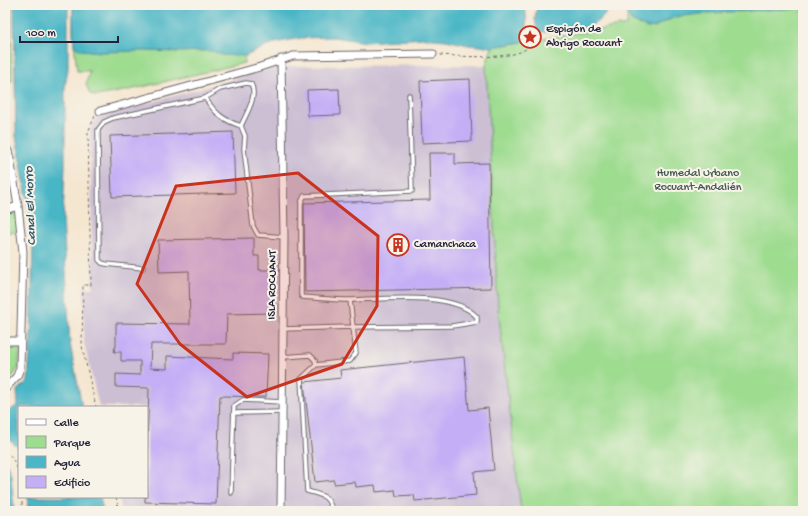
<svg xmlns="http://www.w3.org/2000/svg" width="808" height="516" font-family="'Gochi Hand',sans-serif">
  <rect width="100%" height="100%" fill="#f7f3e8"/>
  <filter id="ink" filterUnits="userSpaceOnUse"><feTurbulence type="fractalNoise" baseFrequency=".025" numOctaves="2"/><feDisplacementMap in="SourceGraphic" scale="8" xChannelSelector="R" yChannelSelector="G"/><feConvolveMatrix kernelMatrix="1 2 1 2 8 2 1 2 1" color-interpolation-filters="sRGB"/></filter>
  <filter id="wash" filterUnits="userSpaceOnUse"><feTurbulence type="fractalNoise" baseFrequency=".012" numOctaves="4" result="noise"/><feDisplacementMap in="SourceGraphic" scale="16" xChannelSelector="R" yChannelSelector="G"/><feGaussianBlur stdDeviation="0.9" result="paint"/><feColorMatrix in="noise" values="0 0 0 0 0 0 0 0 0 0 0 0 0 0 0 0 0 1.4 0 .05"/><feComposite in="paint" operator="in"/></filter>
  <g filter="url(#wash)">
    <rect width="100%" height="100%" fill="#f5e6d0"/>
    <path fill="#ccbfd4" d="M486 65 498 308 521 511H122L119 497H147V407H99L84 343V288H93L90 130 95 118 271 69 292 66Z"/>
    <path fill="#9edc90" stroke="#607f66" d="M5 5H11L12 81 5 82Z
      M73 5 274 43 245 56 244 63 129 90 97 96 90 94 86 84 90 71H77L73 33Z
      M627 5H803V511H521L498 308 486 65 492 47 627 25Z
      M18 206 21 232H5V211Z
      M5 342H20L19 367 5 388Z"/>
    <path fill="#4ab6c6" stroke="#366c80" d="M14 5H68V69L65 86V166L63 219 70 344 82 407H19V449L11 441 5 438V414L18 405 17 390 28 381 31 336 33 238 32 237 31 221 16 136Z
      M73 5H525C526 16 529 33 522 42L492 47 468 45 446 40 423 38 366 42 334 37 301 38 274 43 245 56 222 55 213 51H202L181 52 144 51 100 52 81 50 74 46 73 33Z
      M537 5H611C599 29 581 28 558 31 551 31 544 34 537 30L535 19Z
      M627 5H803V8L708 13 675 17 655 27 647 28 631 21 626 10Z
      M5 460 11 475 14 511H5Z
      M28 497H100L103 511H27Z"/>
    <g id="blocks">
      <path fill="#c4aff6" d="M470 79 472 141 422 143 420 81Z
        M339 89 340 115 308 116 307 90Z
        M233 132 235 193 112 197 110 136Z
        M429 153H455V164L489 163 491 288 305 292 304 203 430 200Z
        M254 238V256H259V270H272L273 313 227 314 226 344H151L150 368 167 369V356L233 359V353L268 354 266 397 220 396 216 504 145 502V497H147V449L149 388 116 387V374L140 375V361H121V352H114L115 347H116V323L190 324 189 271 159 272 158 240Z
        M464 357 469 410 488 408 494 470 474 472 476 495 415 501 414 495 396 496 395 490 376 492 375 485 356 487 355 482 334 484V480L315 482 304 382 341 378 340 370Z"/>
    </g>
  </g>
  <g filter="url(#ink)">
    <use href="#blocks" fill-opacity="0" stroke="#6c676f" stroke-width="1"/>
    <g fill="none" stroke-linecap="round" stroke-linejoin="round">
      <g stroke="#6c676f" stroke-width="5.5">
        <path id="lane" d="M205 98C216 114 223 120 241 126
          M143 268 106 264 102 263 99 260 98 130 104 122 113 118 205 98 220 89 246 83 251 84C258 96 246 114 241 126L245 136 244 149 253 226 258 235 284 237
          M283 329 352 327 452 326 477 322V317C454 291 384 299 352 300 335 300 318 298 302 297L301 295V203L304 196 412 191 409 95
          M283 357 310 355 315 360 316 365 301 379 307 491C321 495 329 495 332 511
          M316 365 350 361 356 353 350 300
          M235 413 282 412
          M231 493 234 406 243 400 282 402"/>
      </g>
      <g stroke="#6c676f" stroke-width="9">
        <path id="street" d="M281 59 284 237 281 511
          M100 111 260 67 293 56 433 54
          M5 148 8 151 10 159 18 206 23 252 20 368 17 376 5 389
          M5 210 18 206
          M5 341H21"/>
      </g>
      <path stroke="#6c676f" stroke-width="1" stroke-dasharray="3 3" stroke-linecap="butt" d="M5 15 6 38 5 39
        M440 55C458 56 516 61 528 47 530 44 531 39 533 36
        M95 116 88 132 91 285H83L82 346 96 407
        M5 452 12 457 19 472
        M116 497 119 511
        M22 511V497"/>
      <use href="#lane" stroke="#fff" stroke-width="3.5"/>
      <use href="#street" stroke="#fff" stroke-width="7"/>
    </g>
  </g>
  <path fill="#c8321e" fill-opacity="0.2" stroke="#c8321e" stroke-width="3" stroke-linejoin="round" d="M298 173 378 236 377 306 342 364 247 397 180 344 137 284 176 186Z"/>
  <defs>
    <g id="sight-ring" transform="scale(1.15)"><circle r="9.5" fill="#f7f3e8" stroke="#c8321e" stroke-width="1.5"/><path d="M0-6L1.8-2.2L6-1.7L2.9 1.2L3.7 5.4L0 3.3L-3.7 5.4L-2.9 1.2L-6-1.7L-1.8-2.2Z" fill="#c8321e"/></g>
    <g id="building-ring" transform="scale(1.15)"><circle r="9.5" fill="#f7f3e8" stroke="#c8321e" stroke-width="1.5"/><path d="M-4-6H4V6H1V3H-1V6H-4ZM-2.5-4.3h1.7v1.8h-1.7ZM.8-4.3h1.7v1.8H.8ZM-2.5-1h1.7V.8h-1.7ZM.8-1h1.7V.8H.8Z" fill="#c8321e"/></g>
  </defs>
  <g fill-rule="evenodd">
    <use href="#sight-ring" x="530" y="37"/>
    <use href="#building-ring" x="398" y="245"/>
  </g>
  <g text-anchor="middle" dominant-baseline="central" stroke-width="4" stroke-linejoin="round" paint-order="stroke">
    <g font-size="12" fill="#22223b" stroke="#f7f3e8" text-anchor="start">
      <text x="546" y="30">Espigón de<tspan x="546" dy="14">Abrigo Rocuant</tspan></text>
      <text x="414" y="245">Camanchaca</text>
    </g>
    <g font-size="12" fill="#475a54" stroke="#f7f3e8">
      <text x="698" y="174">Humedal Urbano<tspan x="698" dy="14">Rocuant-Andalién</tspan></text>
    </g>
    <g font-size="12" fill="#22223b" stroke="#f7f3e8">
      <text transform="translate(273 285) rotate(-89)">ISLA ROCUANT</text>
    </g>
    <g font-size="13" font-style="italic" fill="#30566c" stroke="#f7f3e8">
      <text transform="translate(31 206) rotate(-92)">Canal El Morro</text>
    </g>
  </g>
  <rect width="808" height="516" fill="none" stroke="#f7f3e8" stroke-width="20"/>
  <rect x="18" y="406" width="130" height="92" fill="#f7f3e8" stroke="#a29fa3"/>
  <rect x="26" y="419" width="20" height="6" fill="#ffffff" stroke="#a29fa3"/>
  <text x="54" y="426" font-size="12" fill="#22223b">Calle</text>
  <rect x="26" y="436" width="20" height="12" fill="#9edc90" stroke="#a29fa3"/>
  <text x="54" y="446" font-size="12" fill="#22223b">Parque</text>
  <rect x="26" y="456" width="20" height="12" fill="#4ab6c6" stroke="#a29fa3"/>
  <text x="54" y="466" font-size="12" fill="#22223b">Agua</text>
  <rect x="26" y="476" width="20" height="12" fill="#c4aff6" stroke="#a29fa3"/>
  <text x="54" y="486" font-size="12" fill="#22223b">Edificio</text>
  <path d="M20 36v6h98v-6" fill="none" stroke="#22223b" stroke-width="2"/>
  <text x="26" y="36" font-size="12" fill="#22223b" stroke="#f7f3e8" stroke-width="3" paint-order="stroke">100 m</text>
</svg>
